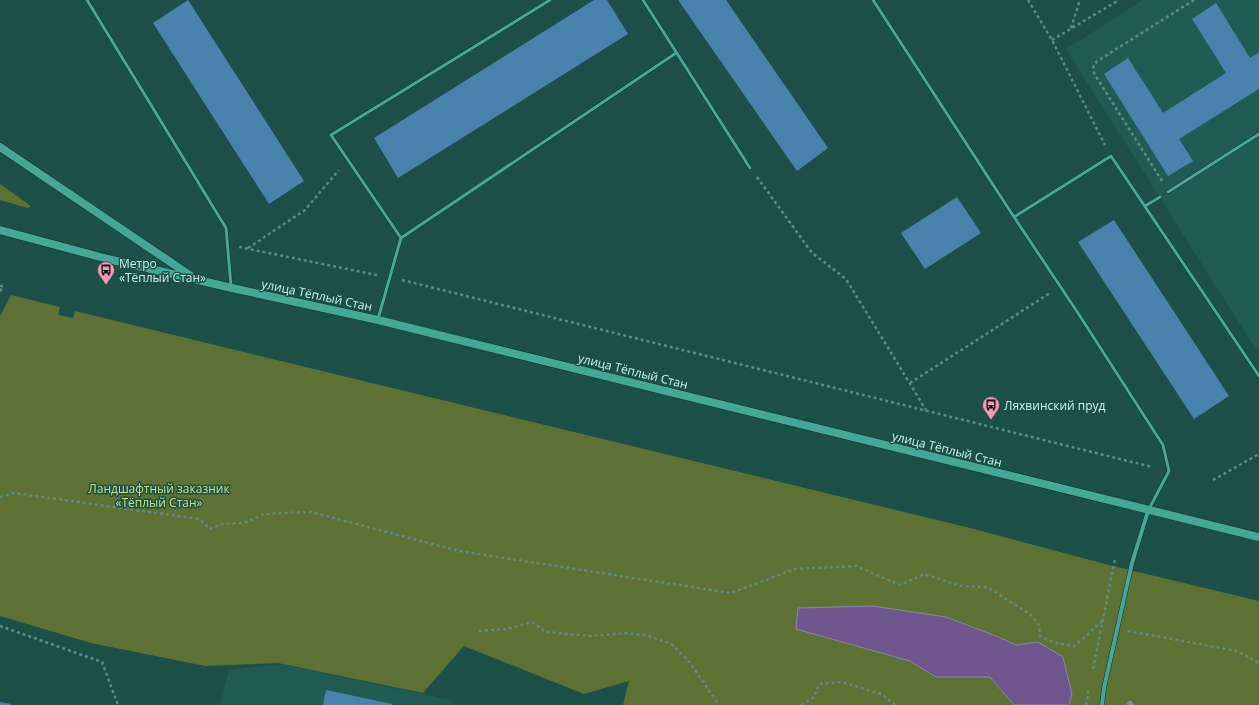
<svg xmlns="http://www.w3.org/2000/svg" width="1259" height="705" font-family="'Open Sans',sans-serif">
  <rect width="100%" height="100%" fill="#1c5049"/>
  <path fill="#215c54" d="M1143 0H1259V346L1255 348 1066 49Z
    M280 664 452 700 451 705H220L229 670Z"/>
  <path fill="#5e7134" d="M0 184 31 206 28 208 0 200Z
    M11 295 60 307 58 315 73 318 75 311 970 528 1109 565 1259 601V705H623L629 681 584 694 464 646 423 693 278 663 205 666 91 643 0 616V316Z"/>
  <path fill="#6e568d" stroke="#8985aa" d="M873 606 946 617 996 636 1016 645 1038 642 1063 657 1072 694 1069 705H1014L990 677H936L910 661 796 629 798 608Z"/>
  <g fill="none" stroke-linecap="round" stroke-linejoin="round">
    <path stroke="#8985aa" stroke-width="6" d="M1130 704 1131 705"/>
  </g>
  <path fill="#4a82ae" d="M188 0 304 181 269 204 153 23Z
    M594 0H607L628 34 398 178 374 138Z
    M678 0H726L828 148 797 171Z
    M1216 3 1250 58 1259 52V89L1179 139 1193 161 1168 176 1104 74 1128 58 1163 113 1226 73 1192 19Z
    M957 197 981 233 925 269 901 233Z
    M1114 220 1229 396 1194 419 1078 242Z
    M326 690 392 704V705H323Z
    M0 702 11 704V705H0Z"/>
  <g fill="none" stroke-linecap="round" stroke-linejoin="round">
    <g stroke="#14332e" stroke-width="4">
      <path id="lane" d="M87 0 226 228 231 286
        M550 0 331 135 401 238 676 53
        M643 0 750 168
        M873 0 1014 217 1076 310 1163 445 1169 471 1149 509
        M1168 192 1259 134
        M1145 206 1160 197
        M1014 217 1111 156 1259 376
        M378 319 401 238"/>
    </g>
    <g stroke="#14332e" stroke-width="5">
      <path id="street" d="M1102 705 1104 688 1132 563 1148 511"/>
    </g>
    <g stroke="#14332e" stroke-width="9">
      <path id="secondary" d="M0 147 191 276
        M0 230 108 259 232 288 378 320 1259 537"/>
    </g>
    <path stroke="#5b8c85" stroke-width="2.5" stroke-dasharray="3 3" stroke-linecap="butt" d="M1028 0 1052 40 1105 145
      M1071 28 1080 0
      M1052 40 1119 0
      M757 177 812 253 824 262 846 279 926 410
      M1162 181 1095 75C1092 68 1093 64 1099 60L1194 0
      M239 247 377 275
      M248 248 305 210 339 170
      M402 280 1152 467
      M0 286H3L0 292
      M910 383 1050 293
      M1213 480 1259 454
      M0 497 14 493 199 519 210 529 222 524 244 523 264 514 311 512 459 551 731 593 795 569 856 566 900 585 924 574 960 586 987 587 1031 615 1039 625 1040 636 1055 643 1075 646 1103 620
      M0 626 102 662 118 705
      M479 631 506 629 532 622 546 632 590 636 627 633 649 636 671 644 688 660 719 705
      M1128 631 1237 651 1259 663
      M1093 669 1115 559
      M801 705 814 697 819 684 842 682 881 694 895 705
      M1086 705 1089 688"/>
    <use href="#lane" stroke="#45a79a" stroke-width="3"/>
    <use href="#street" stroke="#45a79a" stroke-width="4"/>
    <use href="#secondary" stroke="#45a79a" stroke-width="8"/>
  </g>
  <defs>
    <g id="bus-pin" transform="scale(0.9)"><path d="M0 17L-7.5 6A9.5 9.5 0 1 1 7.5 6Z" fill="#f29ab0" stroke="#1c5049"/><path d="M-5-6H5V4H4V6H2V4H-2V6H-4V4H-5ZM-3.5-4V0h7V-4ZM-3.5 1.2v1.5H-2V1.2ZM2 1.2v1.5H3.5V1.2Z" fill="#111"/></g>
  </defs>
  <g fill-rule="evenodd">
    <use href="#bus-pin" x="106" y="270"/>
    <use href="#bus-pin" x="991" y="405"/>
  </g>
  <g text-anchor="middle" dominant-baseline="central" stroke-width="3" stroke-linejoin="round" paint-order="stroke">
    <g font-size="12" fill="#c7f3ec" stroke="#1c5049" text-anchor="start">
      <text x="119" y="263">Метро<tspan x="119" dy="14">«Тёплый Стан»</tspan></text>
      <text x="1004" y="405">Ляхвинский пруд</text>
    </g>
    <g font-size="12" fill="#c7f3ec" stroke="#1c5049">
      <text transform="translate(317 295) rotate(12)">улица Тёплый Стан</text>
      <text transform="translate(633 371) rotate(14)">улица Тёплый Стан</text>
      <text transform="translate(947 449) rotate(14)">улица Тёплый Стан</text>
    </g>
    <g font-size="12" fill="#c4e187" stroke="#1c5049">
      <text x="159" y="488">Ландшафтный заказник<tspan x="159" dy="14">«Тёплый Стан»</tspan></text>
    </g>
  </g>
</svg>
